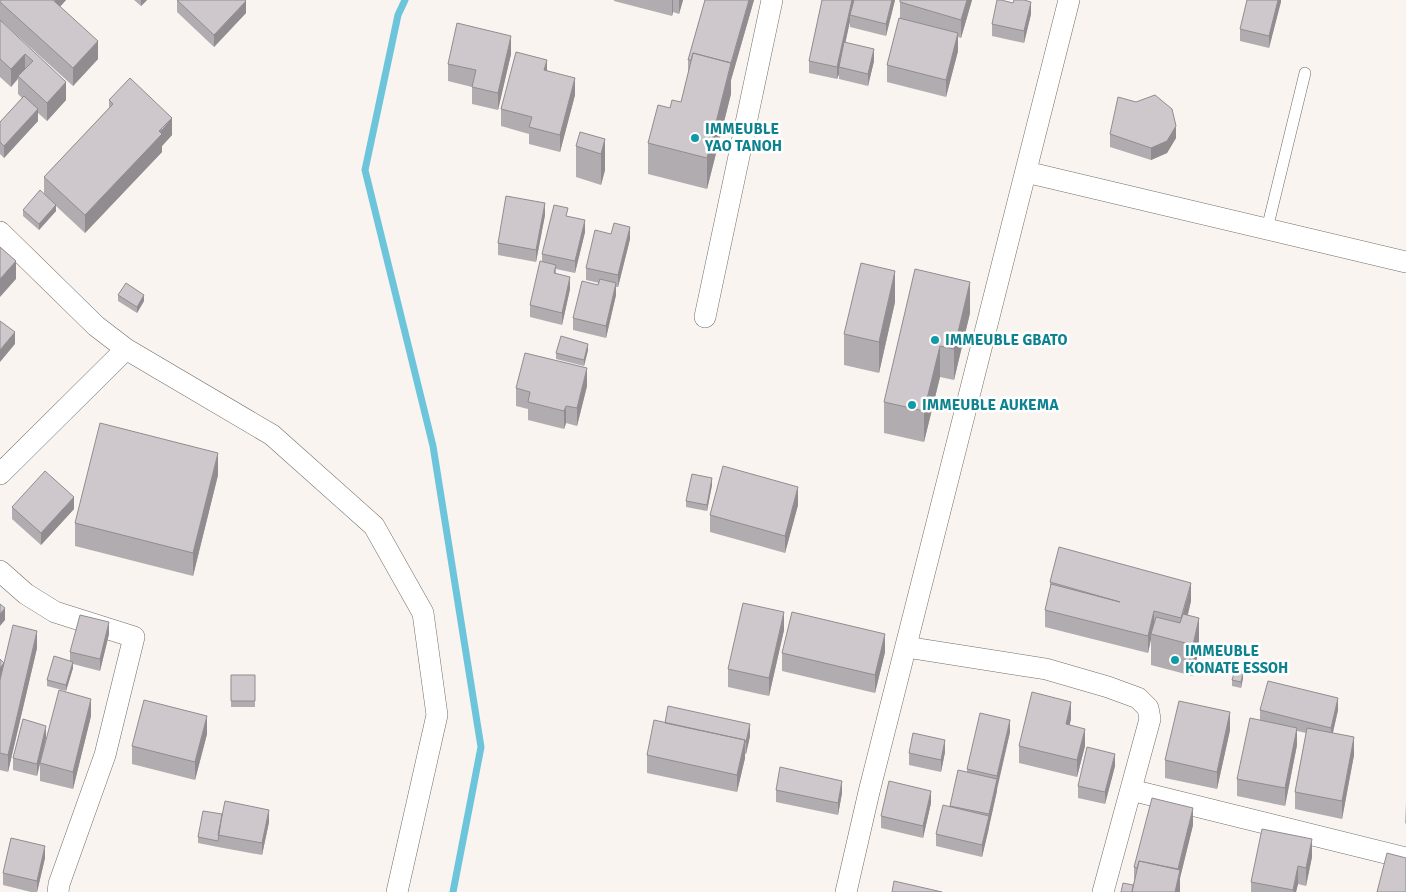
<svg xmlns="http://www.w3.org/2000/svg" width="1406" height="892" font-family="Signika,sans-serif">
  <rect width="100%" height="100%" fill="#f9f4ef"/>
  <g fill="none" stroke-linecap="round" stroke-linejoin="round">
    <path stroke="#6cc5db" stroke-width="7" d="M405 0 398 15 365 170 433 446 481 747 453 892"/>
    <g stroke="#716d69" stroke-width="12">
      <path id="lane" d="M1267 229 1305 73"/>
    </g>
    <g stroke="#716d69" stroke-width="22">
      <path id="street" d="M1026 172 1406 262
        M0 232 96 326 126 349 272 435 374 526 423 613 437 715 397 892
        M705 317 772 0
        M0 474 126 349
        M0 571 26 594 55 612 134 637 105 755 59 884 58 892
        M906 647 1046 669 1108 687 1138 698 1148 708 1150 719 1103 892
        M1131 790 1406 858
        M846 892 869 792 1069 0"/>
    </g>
    <use href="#lane" stroke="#fff" stroke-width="11"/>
    <use href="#street" stroke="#fff" stroke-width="21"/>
  </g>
  <path fill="#b1acaf" d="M0 0H66L60 7 98 59 73 86 0 20Z
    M134 0H147L141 6Z
    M177 0 246 13 214 47 177 12Z
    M614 0H683L679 14 673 12 672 16 614 1Z
    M705 0H754L731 80V94L707 189 648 174V143L670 108 681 102 688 74V60Z
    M822 0H895L886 36 850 27V21L845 43 874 61 868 86 839 79V74L837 79 809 73V61Z
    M972 0 961 38 958 37V51L946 97 887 82V65L900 18V2Z
    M1281 0 1269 48 1240 41V29Z
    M1031 14 1024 43 992 36V24Z
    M0 20 66 100 47 121 38 113V121L4 158 0 154V122L22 98 18 94V79L11 87 0 77Z
    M511 54 498 110 472 104V87L448 81V64Z
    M547 70 575 95 560 152 529 144V134L501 126V109Z
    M109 100 172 135 162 146V152L85 233 56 206V211L39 230 23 216V210L44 194V177L109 108Z
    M1136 102 1176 138 1167 153 1151 160 1110 147V134Z
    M605 139V170L601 185 576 177V146Z
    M545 215 536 262 498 255V243Z
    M568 216 585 232 575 273 556 269V273L570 289 562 325 530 317V305L542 262V254Z
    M630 239 618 287H616V295L606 338 573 330V318L598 285 599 283 586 280V268Z
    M118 295 144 301 137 313 118 301Z
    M895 302 879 373 844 365V334Z
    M970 313 954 380 940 377 924 442 884 433V402Z
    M588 350 584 366 556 359V353Z
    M587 386 577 426 566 423 564 429 528 420V409L516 406V388Z
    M218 475 193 576 75 546V523Z
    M712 485 707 511 686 507V501Z
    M798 505 785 553 710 532V515Z
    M12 507 74 509 41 545 12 519Z
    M1050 582 1191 601 1188 615 1199 649 1193 676 1151 665V639L1148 653 1045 627V610L1050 590Z
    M784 630 769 696 728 687V669Z
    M109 634 100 671 73 664V668L66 691 47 686V680L70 661V652Z
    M37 648 8 772 0 770V659L4 663Z
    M885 652 875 693 782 671V653Z
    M231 675H255V707H231Z
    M1243 678 1241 688 1232 686V680Z
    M1260 710H1338L1333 733 1354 755 1342 819 1295 809V792L1306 733 1297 731V745L1285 806 1237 796V779L1260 720Z
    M91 716 73 789 40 781V763Z
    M1071 719 1069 725 1085 746 1077 777 1019 763V746Z
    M665 723 750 736 746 754H745V758L737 792 647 773V755Z
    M1230 730 1217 789 1165 778V760Z
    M1010 732 982 857 936 846V834L967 772V769Z
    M207 734 195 780 132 764V746Z
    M46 738 37 776 13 770V758Z
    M945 752 941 772 909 765V753Z
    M1115 766 1105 804 1078 798V786Z
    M776 790 842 793 838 815 776 802Z
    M931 803 923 838 881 828V816Z
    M1406 803V824L1405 823Z
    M222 814 269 822 262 855 218 847V845V847L198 843V837Z
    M1193 825 1180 878V892L1133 885 1134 881V867Z
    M1312 857 1306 886 1298 884 1296 892H1251V882Z
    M45 858 37 892H31L3 885V873Z"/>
  <path fill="#908c8f" d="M55 0H66L55 12Z
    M141 0H147L141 6Z
    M672 0H673V12L672 16Z
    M679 0H683L679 14Z
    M749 0H754L731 80V94L707 189V158L729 72Z
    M852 0H855L850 15V21L840 68 839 67V74L837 79V67Z
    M892 0H895L886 36V24Z
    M967 0H972L961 38V20Z
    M1278 0H1281V2L1269 48V36Z
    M246 1V13L214 47V35Z
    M1031 2V14L1024 43V31Z
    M958 33V51L946 97V80Z
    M511 36V54L498 110V93Z
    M98 41V59L73 86V68Z
    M874 49V61L868 86V74Z
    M25 54V71L18 76V78L11 87V69Z
    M547 60V77L544 70Z
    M575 78V95L560 152V135Z
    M66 82V100L47 121V103Z
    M38 109V121L4 158V146Z
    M172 118V135L162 146V152L85 233V215Z
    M1176 126V138L1167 153 1151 160V148Z
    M605 139V170L601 185V154Z
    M545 203V215L536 262V250Z
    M56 205V211L39 230V224Z
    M585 220V232L575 273V261Z
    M630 227V239L618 287V275Z
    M16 261V279L0 297V279Z
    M895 271V302L879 373V342Z
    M570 277V289L562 325V313Z
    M970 282V313L954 380V349Z
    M616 283V295L606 338V326Z
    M144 295V301L137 313V307Z
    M15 332V344L0 362V350Z
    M588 344V350L584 366V360Z
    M940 346V377L924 442V411Z
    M587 368V386L577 426V408Z
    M566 406V423L564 429V411Z
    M218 453V475L193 576V553Z
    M712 478V485L707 511V505Z
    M798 487V505L785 553V536Z
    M74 497V509L41 545V533Z
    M1191 583V601L1182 636V618Z
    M5 608V620L0 626V614Z
    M1154 611V628L1151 634V639L1148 653V636Z
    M784 612V630L769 696V678Z
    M1199 618V649L1193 676V645Z
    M109 622V634L100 671V659Z
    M37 631V648L8 772V755Z
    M885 634V652L875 693V675Z
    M73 662V668L66 691V685Z
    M4 663 0 680V668Z
    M1243 672V678L1241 688V682Z
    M1338 698V710L1331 740V728Z
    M91 699V716L73 789V772Z
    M1071 702V719L1066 741V724Z
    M1230 712V730L1217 789V772Z
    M207 716V734L195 780V762Z
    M1010 720V732L997 788V776Z
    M750 724V736L746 754V742Z
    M46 726V738L37 776V764Z
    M1297 728V745L1285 806V788Z
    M1085 729V746L1077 777V760Z
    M1354 737V755L1342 819V801Z
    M745 740V758L737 792V775Z
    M945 740V752L941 772V760Z
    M1115 754V766L1105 804V792Z
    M997 779V791L989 827V814Z
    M842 781V793L838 815V803Z
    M931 791V803L923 838V826Z
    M1193 808V825L1180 878V892H1175L1176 878Z
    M269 810V822L262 855V843Z
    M989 816V828L982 857V845Z
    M1312 839V857L1306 886V868Z
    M45 846V858L37 892V881Z
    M1298 866V884L1296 892H1293Z"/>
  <path fill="#cec8cc" stroke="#908c8f" d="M0 0H53L98 41 73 68 0 2Z
    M177 0H245L246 1 214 35Z
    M705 0H749L731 63 693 53 691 60H688Z
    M822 0H852L837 67 809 61Z
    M854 0H892L886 24 850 15Z
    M900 0H967L961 20 900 2Z
    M997 0H1001L1013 3 1014 0H1024L1031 2 1024 31 992 24Z
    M1247 0H1278L1269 36 1240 29Z
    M899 18 958 33 946 80 887 65Z
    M0 20 66 82 47 103 18 76 33 61 25 54 11 69 0 59Z
    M457 23 511 36 498 93 472 87 476 70 448 64Z
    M844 42 874 49 868 74 839 67Z
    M516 52 547 60 544 70 575 78 560 135 529 127 532 117 501 109Z
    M693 53 731 63 707 158 648 143 658 105 670 108 672 100 681 102Z
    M130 78 172 118 159 131 162 134 85 215 44 177 113 104 109 100Z
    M1155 95 1172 109 1176 126 1167 141 1151 148 1110 134 1118 97 1136 102Z
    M24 96 38 109 4 146 0 142V122Z
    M580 132 605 139 601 154 576 146Z
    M40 190 56 205 39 224 23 210Z
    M506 196 545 203 536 250 498 243Z
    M554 205 568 208 566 216 585 220 575 261 542 254Z
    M614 223 630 227 618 275 586 268 595 230 611 234Z
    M0 247 16 261 0 279Z
    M540 261 556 265 554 273 570 277 562 313 530 305Z
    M861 263 895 271 879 342 844 334Z
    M915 269 970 282 954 349 940 346 924 411 884 402Z
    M600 279 616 283 606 326 573 318 582 281 598 285Z
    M126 283 144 295 137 307 118 295Z
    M0 321 15 332 0 350Z
    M561 336 588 344 584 360 556 353Z
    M525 353 587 368 577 408 566 406 564 411 528 402 530 392 516 388Z
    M100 423 218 453 193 553 75 523Z
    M723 466 798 487 785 536 710 515Z
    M45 471 74 497 41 533 12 507Z
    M692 474 712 478 707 505 686 501Z
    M1059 547 1191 583 1181 618 1154 611 1148 636 1045 610 1051 584 1120 602 1050 582Z
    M743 603 784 612 769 678 728 669Z
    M0 604 5 608 0 614Z
    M792 612 885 634 875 675 782 653Z
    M1183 614 1199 618 1193 645 1151 634 1156 617 1180 623Z
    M80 615 109 622 100 659 70 652Z
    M13 625 37 631 8 755 0 753V680Z
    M54 656 73 662 66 685 47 680Z
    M0 659 4 663 0 668Z
    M1235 670 1243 672 1241 682 1232 680Z
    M231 675H255V701H231Z
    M1268 681 1338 698 1331 728 1260 710Z
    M59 690 91 699 73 772 40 763Z
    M1032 692 1071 702 1066 724 1085 729 1077 760 1019 746Z
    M144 700 207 716 195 762 132 746Z
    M1179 701 1230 712 1217 772 1165 760Z
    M668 706 750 724 746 742H745V740L665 723Z
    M980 713 1010 720 997 776 967 769Z
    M1250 718 1297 728 1285 788 1237 779Z
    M23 719 46 726 37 764 13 758Z
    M654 720 745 740 737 775 647 755Z
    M1307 728 1354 737 1342 801 1295 792Z
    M913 733 945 740 941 760 909 753Z
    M1087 747 1115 754 1105 792 1078 786Z
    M780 767 842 781 838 803 776 790Z
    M958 770 997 779 989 814 950 806Z
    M889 781 931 791 923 826 881 816Z
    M1152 798 1193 808 1178 869 1139 861 1137 868 1134 867Z
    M225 801 269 810 262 843 218 835Z
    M943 805 989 816 982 845 936 834Z
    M203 811 222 814 218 841 198 837Z
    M1262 829 1312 839 1306 868 1298 866 1293 890 1251 882Z
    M11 838 45 846 37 881 3 873Z
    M1387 853 1406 858V892H1377Z
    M1139 861 1180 870 1175 892H1132Z
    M894 881 942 892H892Z
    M1123 883 1133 885 1132 892H1121Z"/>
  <g fill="#0f9aa8" stroke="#fff" stroke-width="2">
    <circle cx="695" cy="138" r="5"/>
    <circle cx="935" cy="340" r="5"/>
    <circle cx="912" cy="405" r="5"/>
    <circle cx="1175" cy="660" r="5"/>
  </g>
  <g text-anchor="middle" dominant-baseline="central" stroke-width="5" stroke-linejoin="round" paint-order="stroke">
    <g font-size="15" font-weight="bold" fill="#0d838f" stroke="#fff" text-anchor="start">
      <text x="705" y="129">IMMEUBLE<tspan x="705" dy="17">YAO TANOH</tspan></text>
      <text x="945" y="340">IMMEUBLE GBATO</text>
      <text x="922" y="405">IMMEUBLE AUKEMA</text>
      <text x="1185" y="651">IMMEUBLE<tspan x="1185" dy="17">KONATE ESSOH</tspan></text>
    </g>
  </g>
</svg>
